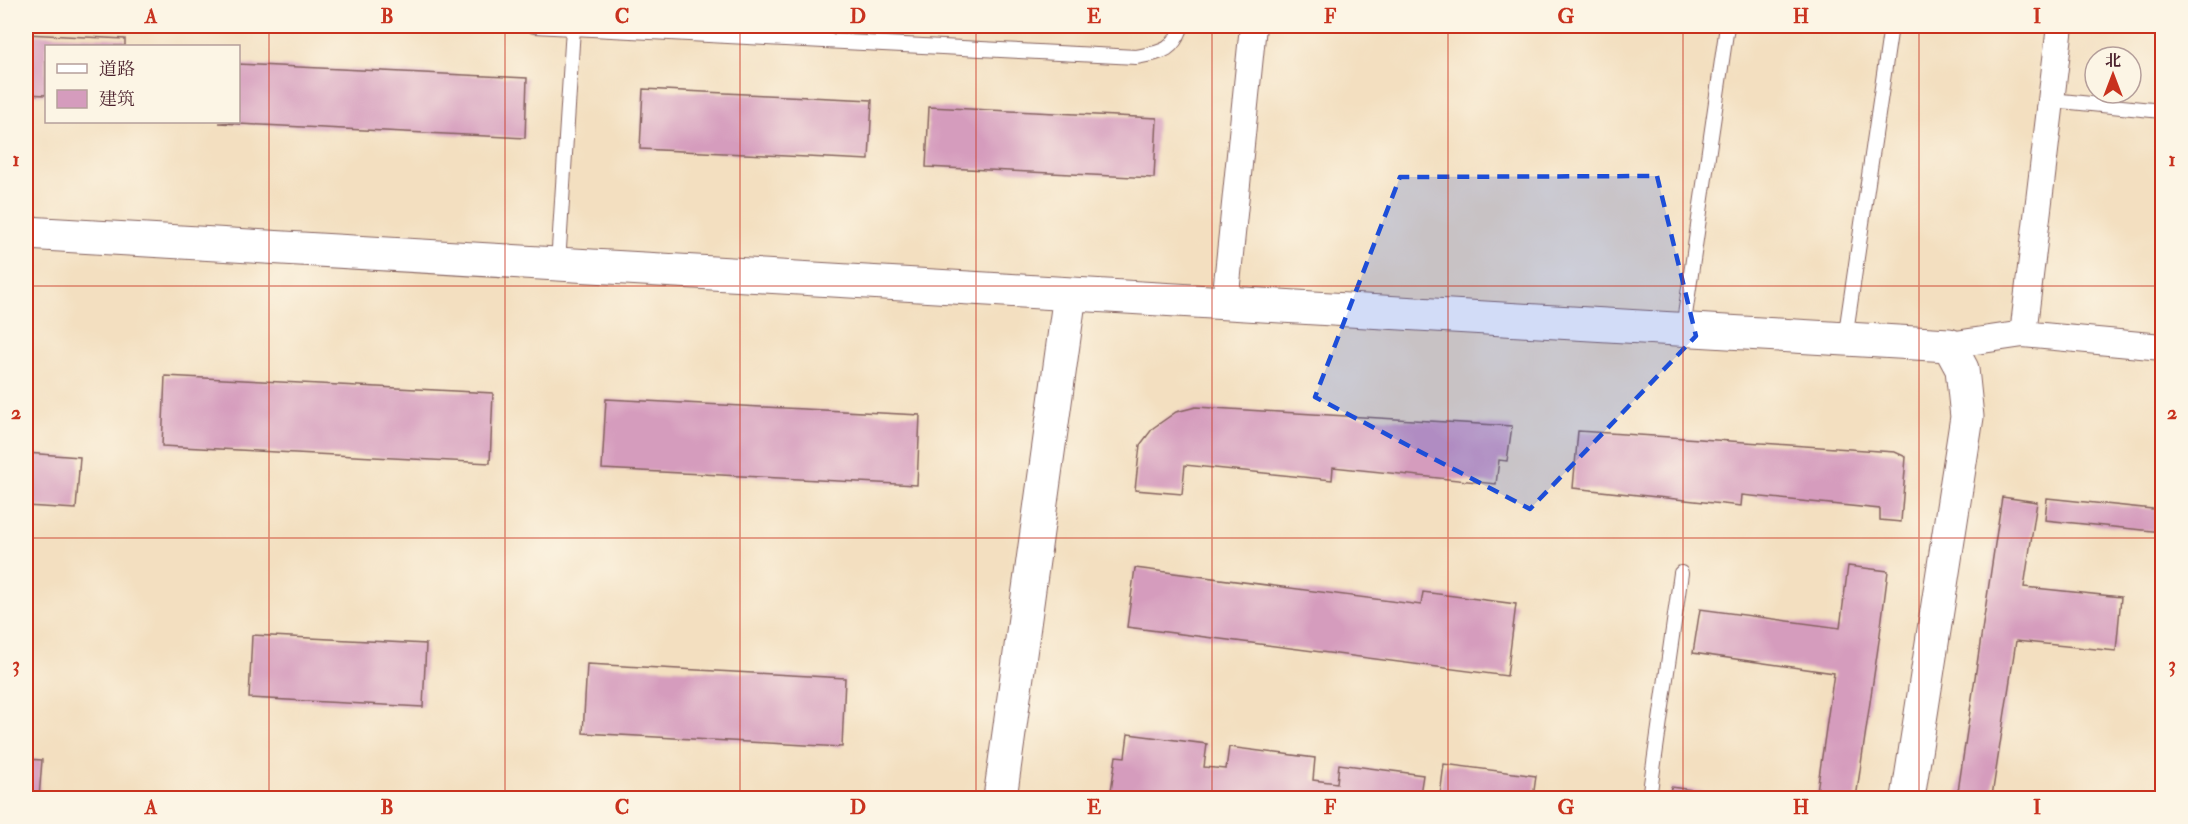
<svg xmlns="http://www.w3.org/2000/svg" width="2188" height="824" font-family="'IM FELL Double Pica','Noto Serif SC',serif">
  <rect width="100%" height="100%" fill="#fcf5e5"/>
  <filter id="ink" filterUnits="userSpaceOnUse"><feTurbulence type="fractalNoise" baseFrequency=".0167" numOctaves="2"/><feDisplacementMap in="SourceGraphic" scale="12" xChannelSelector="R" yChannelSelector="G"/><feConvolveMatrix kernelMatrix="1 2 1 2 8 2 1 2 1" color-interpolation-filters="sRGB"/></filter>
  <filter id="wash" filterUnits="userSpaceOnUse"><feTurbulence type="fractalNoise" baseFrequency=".008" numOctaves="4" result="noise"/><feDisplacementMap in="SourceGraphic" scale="24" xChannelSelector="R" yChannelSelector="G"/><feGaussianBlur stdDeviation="1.35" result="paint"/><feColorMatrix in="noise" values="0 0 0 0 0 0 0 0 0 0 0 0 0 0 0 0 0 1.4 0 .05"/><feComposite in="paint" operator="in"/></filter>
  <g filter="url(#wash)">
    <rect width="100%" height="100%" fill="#f3dfc0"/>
    <g id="blocks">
      <path fill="#d59cbd" d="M26 34 125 39V46H46V95L26 94Z
        M238 64 527 78 525 138 219 123 238 122Z
        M643 89 872 100 869 160 640 149Z
        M929 107 1157 118 1154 178 926 167Z
        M165 376 493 393 490 463 162 446Z
        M606 399 920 415 917 485 602 469Z
        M1196 407 1512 426 1507 461 1499 460 1496 484 1333 467 1332 480 1185 465 1182 494 1135 490 1140 445 1153 428 1176 412Z
        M1578 431 1895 452 1906 457 1901 522 1880 520V509L1742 495 1741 506 1573 488Z
        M26 453 80 457 76 509 26 506Z
        M2002 497 2037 502 2024 587 2121 597 2116 651 2016 641 1992 796 1998 798H1957Z
        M2047 498 2162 510V532L2045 520Z
        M1848 566 1888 571 1880 634 1856 798H1816L1834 673 1693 653 1700 609 1840 628Z
        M1135 568 1421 605 1423 592 1516 604 1507 676 1127 627Z
        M252 635 426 644 423 707 249 698Z
        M587 664 845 678 842 747 583 733Z
        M1128 734 1207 744 1204 767 1226 769 1229 747 1315 758 1313 780 1337 783 1339 764 1423 775 1420 794 1440 796 1444 764 1536 776 1533 798H1110L1116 756 1125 757Z
        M26 759 42 760 39 798H26Z
        M1671 787 1741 797V798H1669Z"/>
    </g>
  </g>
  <g filter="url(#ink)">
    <use href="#blocks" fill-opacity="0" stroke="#85625f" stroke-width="1.5"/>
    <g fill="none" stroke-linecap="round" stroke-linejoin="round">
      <g stroke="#85625f" stroke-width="16">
        <path id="service" d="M534 26 1136 57C1163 52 1172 52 1182 26
          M2051 100 2162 111
          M558 264 573 28
          M1683 329 1727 26
          M1845 339 1891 26
          M1649 798 1681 573"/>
      </g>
      <g stroke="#85625f" stroke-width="28">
        <path id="minor" d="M1225 303 1253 26
          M2023 334 2060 26
          M1949 345 2023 334 2162 347"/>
      </g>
      <g stroke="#85625f" stroke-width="35">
        <path id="tertiary" d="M26 233 1949 345 1962 369 1967 417 1908 798
          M1000 798 1070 294"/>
      </g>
      <use href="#service" stroke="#fff" stroke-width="14"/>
      <use href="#minor" stroke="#fff" stroke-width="26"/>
      <use href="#tertiary" stroke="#fff" stroke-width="33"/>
    </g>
  </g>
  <path fill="#1d4ed8" fill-opacity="0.2" stroke="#1d4ed8" stroke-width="4.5" stroke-dasharray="12 8" stroke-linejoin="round" d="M1657 176 1696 336 1530 509 1315 397 1400 177Z"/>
  <path fill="none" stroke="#c8321e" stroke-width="1.5" stroke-opacity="0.55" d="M269 26V798M505 26V798M740 26V798M976 26V798M1212 26V798M1448 26V798M1683 26V798M1919 26V798M26 286H2162M26 538H2162"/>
  <rect width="2188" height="824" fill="none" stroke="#fcf5e5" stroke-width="66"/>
  <rect x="45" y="45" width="195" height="78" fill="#fcf5e5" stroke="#b59f9b" stroke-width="1.5"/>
  <rect x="57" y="64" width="30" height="9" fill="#ffffff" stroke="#b59f9b" stroke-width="1.5"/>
  <text x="99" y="75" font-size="18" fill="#4a1f2b">道路</text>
  <rect x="57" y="90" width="30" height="18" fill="#d59cbd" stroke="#b59f9b" stroke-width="1.5"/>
  <text x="99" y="105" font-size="18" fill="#4a1f2b">建筑</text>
  <g transform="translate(2113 75)"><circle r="28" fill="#fcf5e5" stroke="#b59f9b" stroke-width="1.5"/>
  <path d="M0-4.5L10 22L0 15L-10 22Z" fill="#c8321e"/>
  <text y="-9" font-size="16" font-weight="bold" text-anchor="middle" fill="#4a1f2b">北</text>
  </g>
  <rect x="33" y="33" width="2122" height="758" fill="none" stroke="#c8321e" stroke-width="2"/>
  <g font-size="20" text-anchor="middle" font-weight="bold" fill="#c8321e">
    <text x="151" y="23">A</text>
    <text x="387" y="23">B</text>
    <text x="622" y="23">C</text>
    <text x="858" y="23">D</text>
    <text x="1094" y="23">E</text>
    <text x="1330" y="23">F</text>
    <text x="1566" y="23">G</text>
    <text x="1801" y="23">H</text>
    <text x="2037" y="23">I</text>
    <text x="16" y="166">1</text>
    <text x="2172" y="166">1</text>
    <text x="16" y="419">2</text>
    <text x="2172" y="419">2</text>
    <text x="16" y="671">3</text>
    <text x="2172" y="671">3</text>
    <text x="151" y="814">A</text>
    <text x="387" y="814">B</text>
    <text x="622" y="814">C</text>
    <text x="858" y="814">D</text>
    <text x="1094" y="814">E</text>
    <text x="1330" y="814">F</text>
    <text x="1566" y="814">G</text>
    <text x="1801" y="814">H</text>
    <text x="2037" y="814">I</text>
  </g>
</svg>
